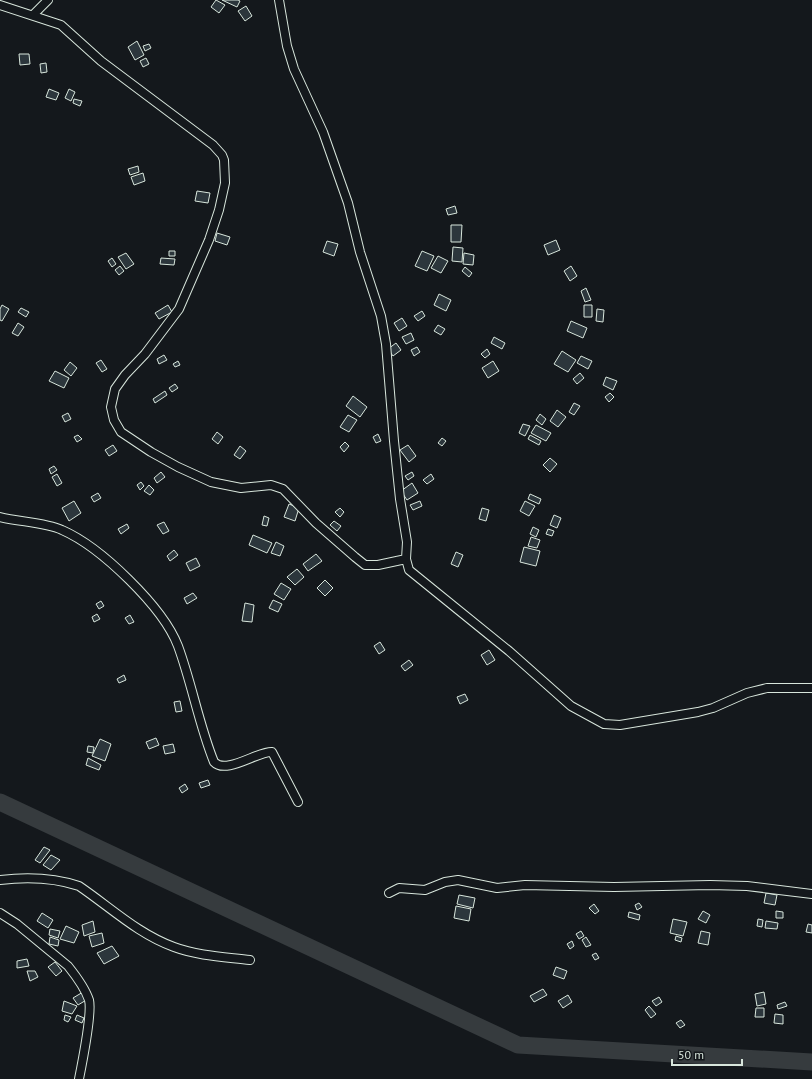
<svg xmlns="http://www.w3.org/2000/svg" width="812" height="1079" font-family="'PT Sans',sans-serif">
  <rect width="100%" height="100%" fill="#14181c"/>
  <g fill="none" stroke-linecap="round" stroke-linejoin="round">
    <path stroke="#363b3e" stroke-width="17" d="M0 802 518 1045 812 1062"/>
  </g>
  <path fill="#2c363c" stroke="#d8e6dc" d="M216 0 225 5 219 13 211 7Z
    M222 0H238L240 1 237 7Z
    M246 6 252 16 245 21 238 11Z
    M137 41 144 55 135 60 128 47Z
    M149 44 151 48 145 51 143 46Z
    M19 54H29L30 64 20 65Z
    M146 58 149 64 143 67 140 61Z
    M46 63 47 72 41 73 40 64Z
    M49 89 59 93 56 100 46 97Z
    M69 89 75 92 71 101 65 98Z
    M74 99 82 101 80 106 73 103Z
    M138 166 139 172 130 175 128 169Z
    M143 173 145 181 134 185 131 177Z
    M197 191 210 193 208 203 195 201Z
    M455 206 457 213 448 215 446 209Z
    M451 225H462L461 242H451Z
    M217 233 230 237 227 245 215 241Z
    M556 240 560 250 548 255 544 245Z
    M327 241 338 244 334 256 323 252Z
    M453 247 463 248 462 262 452 261Z
    M169 251H175V256H169Z
    M422 251 434 256 427 271 415 266Z
    M126 253 134 264 126 269 118 257Z
    M464 253 474 255 473 265 463 264Z
    M438 256 448 261 441 273 431 268Z
    M112 258 116 264 112 267 108 261Z
    M161 258 175 259 174 265 160 264Z
    M120 266 124 271 119 275 115 270Z
    M571 266 577 276 570 281 564 271Z
    M465 267 472 273 469 277 462 271Z
    M586 288 591 300 585 302 581 291Z
    M439 294 451 300 446 311 434 305Z
    M2 305 9 309 2 321 0 320V309Z
    M168 305 172 312 159 319 155 313Z
    M584 305H592V317H584Z
    M21 308 29 312 26 317 18 312Z
    M597 309 604 310 603 322 596 321Z
    M422 311 425 316 418 321 414 316Z
    M402 318 407 326 399 331 394 323Z
    M571 321 587 328 583 338 567 331Z
    M18 323 24 327 18 336 12 333Z
    M438 325 445 329 441 335 434 331Z
    M411 333 414 340 406 344 402 337Z
    M494 337 505 343 502 349 491 343Z
    M396 343 401 350 393 356 388 349Z
    M417 347 420 352 414 356 411 350Z
    M487 349 490 354 485 358 481 354Z
    M562 351 576 360 568 372 554 364Z
    M164 355 167 360 159 364 157 359Z
    M581 356 592 361 588 369 577 363Z
    M101 360 107 369 102 372 96 363Z
    M178 361 180 365 175 367 173 364Z
    M493 361 499 371 488 378 482 368Z
    M70 362 77 368 71 376 64 370Z
    M55 371 69 378 64 388 49 381Z
    M580 373 584 378 577 384 573 379Z
    M606 377 617 381 613 390 603 385Z
    M175 384 178 388 172 392 169 388Z
    M165 391 167 395 155 403 153 399Z
    M610 393 614 397 609 402 605 397Z
    M353 396 367 407 360 417 346 406Z
    M574 403 580 406 574 415 569 412Z
    M557 410 566 417 558 427 550 421Z
    M68 413 71 419 65 422 62 416Z
    M540 414 546 419 542 425 536 420Z
    M348 415 357 420 349 432 340 427Z
    M523 424 530 426 525 436 519 433Z
    M536 425 551 433 546 441 531 433Z
    M217 432 223 437 218 444 212 439Z
    M378 434 381 441 376 443 373 437Z
    M78 435 82 439 77 442 74 437Z
    M530 435 541 441 539 445 528 439Z
    M442 438 446 441 442 446 438 443Z
    M345 442 349 446 344 452 340 447Z
    M113 445 117 451 109 456 105 450Z
    M408 445 416 456 409 462 400 450Z
    M240 446 246 451 240 459 234 455Z
    M550 458 557 464 550 472 543 465Z
    M54 466 57 470 51 474 49 469Z
    M161 472 165 477 157 483 154 478Z
    M412 472 414 476 408 480 405 476Z
    M57 474 62 483 57 486 52 477Z
    M431 474 434 479 427 484 423 480Z
    M141 482 144 486 140 490 137 485Z
    M412 483 418 493 407 500 401 491Z
    M149 485 154 490 150 495 144 491Z
    M98 493 101 498 94 502 91 497Z
    M530 494 541 499 539 504 528 499Z
    M74 501 81 513 69 521 62 508Z
    M420 501 422 506 413 510 410 505Z
    M525 501 535 506 529 516 520 511Z
    M289 504 299 508 295 521 284 517Z
    M340 508 344 512 340 517 335 512Z
    M482 508 489 510 486 521 479 519Z
    M554 515 561 518 557 528 550 525Z
    M264 516 269 518 267 526 262 525Z
    M334 521 341 526 337 531 330 525Z
    M164 522 169 531 163 534 157 525Z
    M127 524 129 528 121 534 118 529Z
    M533 527 539 530 536 537 530 534Z
    M548 529 554 531 552 536 546 534Z
    M253 535 272 543 267 553 249 545Z
    M531 537 540 540 537 548 528 546Z
    M276 542 284 546 280 556 271 553Z
    M524 547 540 551 536 566 520 562Z
    M174 550 178 555 170 561 167 556Z
    M456 552 463 555 458 567 451 564Z
    M316 554 322 561 308 571 303 564Z
    M196 558 200 566 190 571 186 563Z
    M297 569 304 577 295 585 287 577Z
    M325 580 333 588 325 596 317 588Z
    M281 583 291 589 284 600 274 594Z
    M193 593 197 598 187 604 184 598Z
    M273 600 282 604 278 612 269 608Z
    M101 601 104 606 99 609 96 604Z
    M245 603 254 605 252 622 242 621Z
    M97 614 100 619 94 622 92 617Z
    M130 615 134 622 129 624 125 618Z
    M380 642 385 650 379 654 374 646Z
    M489 650 495 660 487 665 481 655Z
    M409 660 413 665 405 671 401 666Z
    M124 675 126 680 119 683 117 679Z
    M465 694 468 700 460 704 457 697Z
    M180 701 182 711 176 712 174 702Z
    M156 738 159 745 149 749 146 742Z
    M100 739 111 744 105 761 92 756Z
    M173 744 175 752 165 754 163 746Z
    M88 746 94 747 93 753 87 752Z
    M88 758 101 765 99 770 86 765Z
    M208 780 210 785 201 788 199 783Z
    M185 784 188 789 182 793 179 788Z
    M44 847 50 850 40 863 35 860Z
    M51 855 60 860 51 870 43 865Z
    M766 893 777 895 775 905 764 903Z
    M459 895 475 898 473 908 457 904Z
    M639 903 642 907 637 910 635 905Z
    M594 904 599 911 595 914 589 908Z
    M456 906 471 909 469 921 454 918Z
    M703 911 710 915 706 923 698 919Z
    M776 911 783 912V918H776Z
    M629 912 640 915 639 920 628 917Z
    M42 913 53 920 48 928 37 921Z
    M673 919 687 922 683 936 670 933Z
    M758 919 763 920 762 927 757 926Z
    M93 921 95 932 84 936 82 925Z
    M766 921 778 923 777 929 765 928Z
    M808 924 812 925V933L806 932Z
    M66 926 79 932 74 943 60 939Z
    M50 929 60 931 58 938 49 935Z
    M581 931 584 936 579 939 576 934Z
    M701 931 710 933 708 945 698 943Z
    M102 933 104 943 92 947 89 936Z
    M676 936 682 938 681 942 675 940Z
    M50 937 59 940 58 946 49 944Z
    M586 937 591 945 586 947 582 940Z
    M572 941 574 946 570 949 567 944Z
    M112 946 119 956 104 964 97 953Z
    M596 953 599 958 595 960 592 955Z
    M27 959 29 966 17 968V961Z
    M55 962 62 971 56 976 48 967Z
    M556 967 567 971 564 979 553 975Z
    M27 971H35L38 977 30 981Z
    M543 989 547 995 534 1002 530 996Z
    M83 992 88 999 78 1005 73 998Z
    M764 992 766 1004 757 1006 755 994Z
    M568 995 572 1002 563 1008 558 1001Z
    M659 997 662 1002 656 1006 652 1001Z
    M64 1001 77 1006 72 1014 62 1011Z
    M785 1002 787 1006 778 1009 777 1005Z
    M649 1006 656 1014 651 1018 645 1010Z
    M756 1008H764V1017H755Z
    M775 1014 783 1015V1024L774 1023Z
    M65 1015 71 1017 68 1022 64 1020Z
    M77 1015 84 1018 82 1023 75 1020Z
    M681 1020 685 1025 680 1028 676 1023Z"/>
  <g fill="none" stroke-linecap="round" stroke-linejoin="round">
    <g stroke="#d8e6dc" stroke-width="10">
      <path id="street" d="M279 0 287 46 294 69 323 132 348 203 360 252 381 316 386 344 394 441 400 499 407 542 406 559 409 570 509 651 571 706 604 724 620 725 698 712 713 708 747 693 767 688H812
        M0 5 61 25 101 61 213 145 222 155 224 160 225 183 219 210 209 240 179 309 145 354 125 375 115 389 111 407 114 420 121 432 151 452 178 467 211 482 241 488 271 485 283 489 316 523 355 557 365 565H378L406 559
        M33 15 48 0
        M0 517C19 522 45 522 62 530 101 547 163 607 178 646 192 684 199 725 214 762 226 775 258 751 272 752L298 802
        M0 880C25 877 55 878 79 886 110 907 138 934 174 947 198 956 226 957 250 960
        M389 893 399 888 425 890 445 882 458 880 497 888 525 885 614 887 710 885 747 886 812 894
        M0 913 17 924 68 966C76 976 85 988 89 1000 92 1012 82 1064 79 1079"/>
    </g>
    <use href="#street" stroke="#14181c" stroke-width="8"/>
  </g>
  <path d="M672 1059v6h70v-6" fill="none" stroke="#d8e6dc" stroke-width="2"/>
  <text x="678" y="1059" font-size="12" fill="#d8e6dc" stroke="#14181c" stroke-width="3" paint-order="stroke">50 m</text>
</svg>
